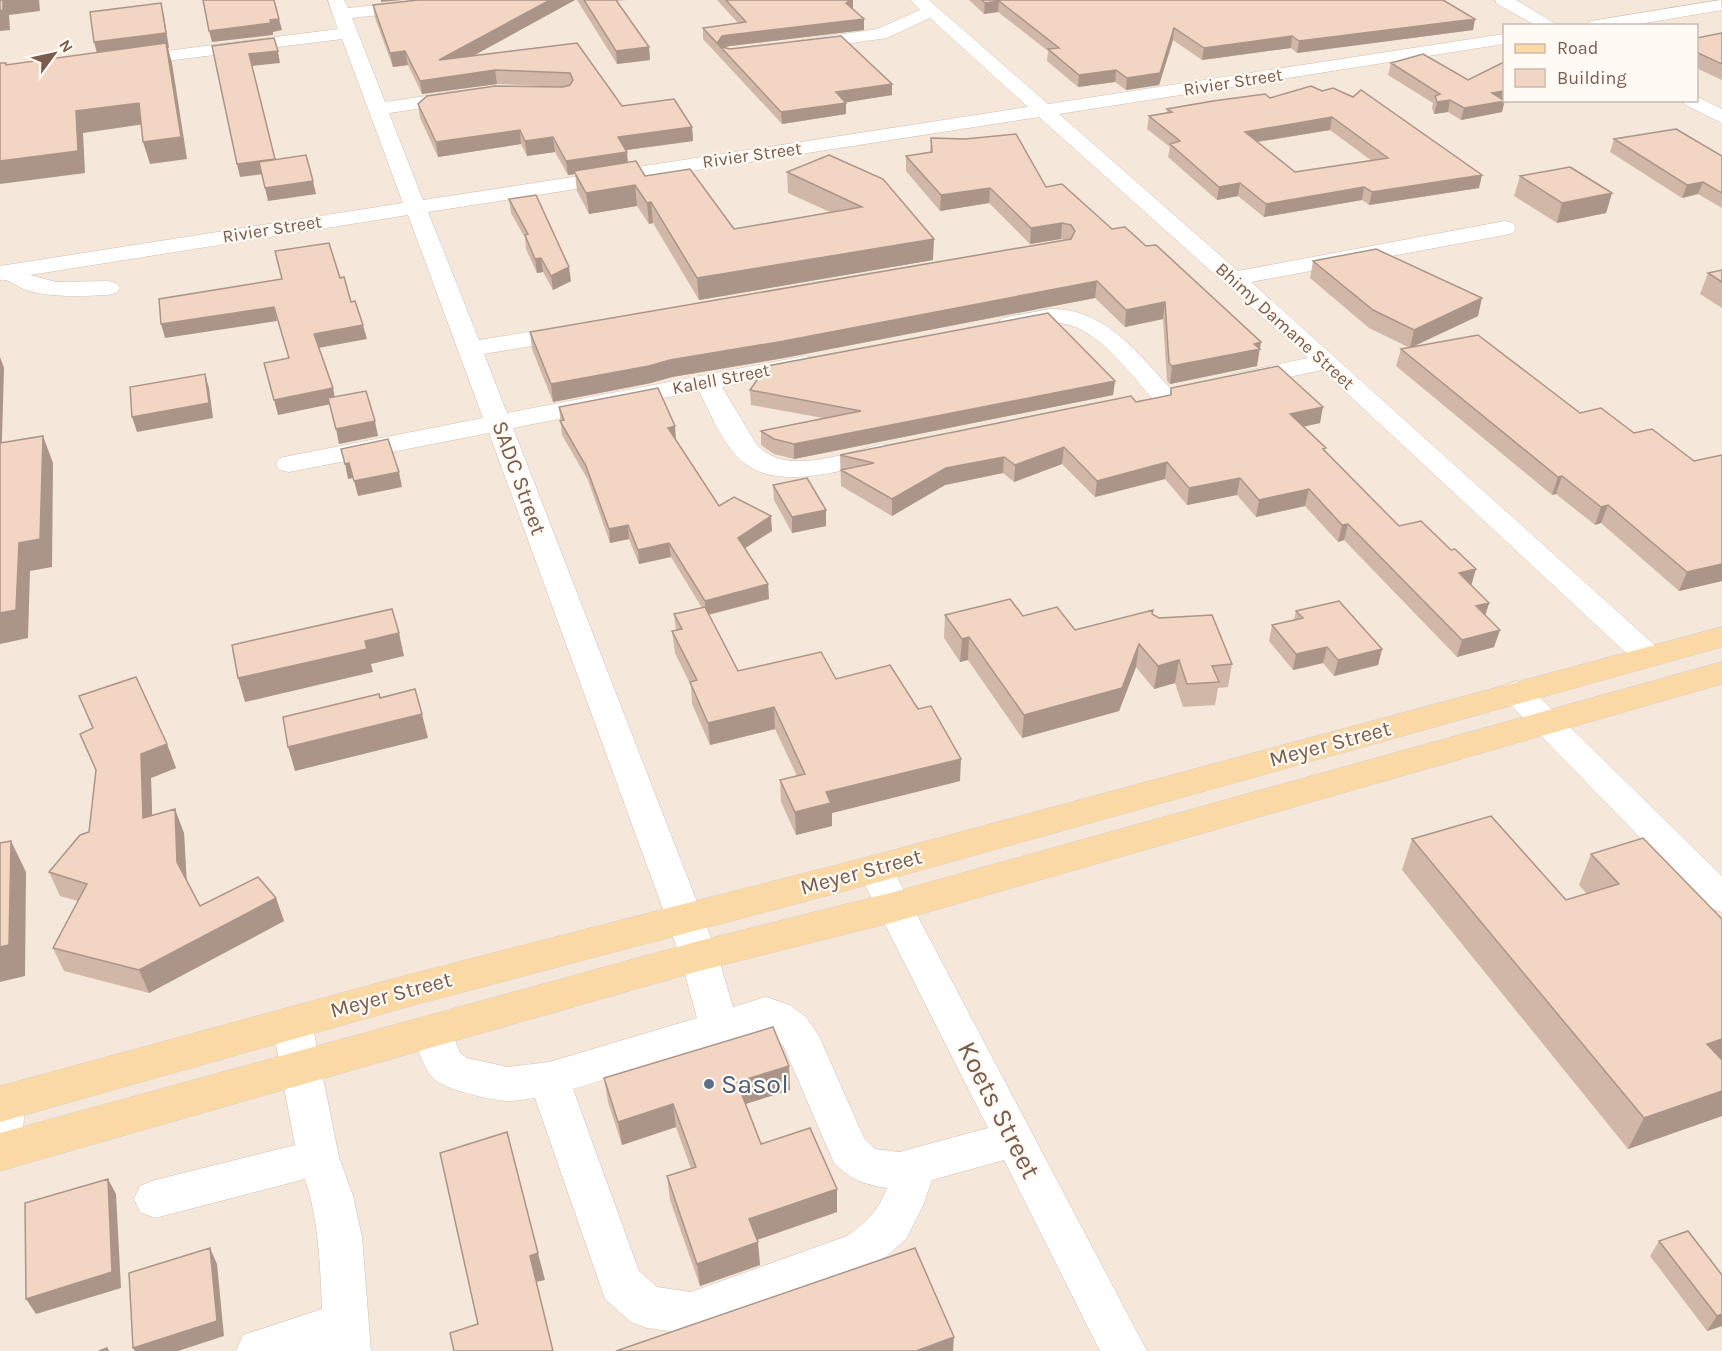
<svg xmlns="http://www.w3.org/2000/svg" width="1722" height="1351" font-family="Karla,sans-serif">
  <rect width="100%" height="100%" fill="#fdf6ec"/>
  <path fill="#f5e8da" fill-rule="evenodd" d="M0 0H1722V1351H0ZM1504 26H1696V100H1504Z"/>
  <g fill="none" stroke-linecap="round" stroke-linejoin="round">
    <g stroke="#d1beb0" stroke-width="1">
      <path id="minor" d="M328 0H344L348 8 424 0H479L477 4 471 5 352 18 385 102 460 91 467 93 470 97 467 101 460 103 389 113 423 200 1028 107 930 18 887 38 803 50 797 49 794 45 797 41 803 40 877 29 920 10 911 0H929L1048 104 1504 34V44L1059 114 1238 271 1505 221 1513 223 1516 228 1513 233 1505 235 1251 282 1659 649 1664 656 1659 663 1648 666 1637 663 1322 370 1242 387 1233 384 1229 379 1233 374 1308 358 1039 117 428 212 479 340 573 325 582 327 585 332 582 337 573 339 484 354 507 413 805 356 814 358 817 363 814 368 722 387 757 445C787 477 845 453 882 444L891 446 895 452 891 458C850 468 780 493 743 462 723 445 711 414 699 391L513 428 718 956 733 1007 766 997 790 1005 806 1017 819 1036 864 1138 875 1149 899 1152 988 1128 857 869 862 860 875 856 888 860 1147 1351H1100L1004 1160 932 1180 923 1206 906 1239 877 1265 691 1334 647 1328 631 1322 605 1299 535 1098C526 1099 516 1101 508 1101 490 1100 445 1090 433 1078 422 1066 417 1046 413 1031L419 1020 433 1015 447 1020 460 1053 467 1058 508 1067 549 1062 697 1018 680 956 489 433 289 472 279 470 276 464 279 458 289 456 483 418 408 215 30 275 56 282 108 281 116 283 120 288 116 293 108 295C80 296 53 298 26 290 17 287 9 278 0 280V266L403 203 342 39 127 66 121 65 118 61 121 57 127 56 338 29ZM765 1029 783 1045 834 1163C849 1179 866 1185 887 1188 879 1210 866 1223 847 1236L691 1292 657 1287 639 1271 573 1089Z
        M1495 0H1516L1559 26H1537L1497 4Z
        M1721 0 1722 10 1627 26H1583L1591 21Z
        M1696 96 1722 109V123L1684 104 1682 100H1696Z
        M1050 309C1106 308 1138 354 1173 391L1177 396 1173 401 1164 404 1155 401C1131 375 1095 323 1056 323 1038 323 1019 332 1002 328L998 323 1002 318Z
        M1516 681 1527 685 1722 876V912L1709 908 1505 699 1500 692 1505 685Z
        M292 1007 306 1012 312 1023 339 1157 353 1196 362 1237 371 1351H236L243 1335 322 1309C320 1265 319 1221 305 1179L155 1218 140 1212 134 1199 140 1186 155 1180 295 1145 272 1023 278 1012Z
        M4 1086 18 1091C28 1110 24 1136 15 1156L0 1161V1087Z"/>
    </g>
    <g stroke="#dad1cd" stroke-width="1">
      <path id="major" d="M1722 627V647L875 883 407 1007 0 1122V1086L407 975 875 855Z
        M1722 662V684L894 922 699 971 0 1171V1133L699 941 894 892Z"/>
    </g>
    <use href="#minor" fill="#fff" fill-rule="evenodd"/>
    <use href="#major" fill="#fbd9a5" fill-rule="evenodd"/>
  </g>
  <path fill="#d1b7a8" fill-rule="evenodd" d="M418 0H575L474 55 577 43 622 106 692 127 693 141 626 150 628 162 645 176 734 229 830 212 788 193 787 172 829 155 933 260 699 300 653 223 649 224 637 206 589 214 577 191 575 174 568 175 555 152 527 156 521 144 438 157 420 118 418 104 566 87 497 84 422 94 408 65 393 67 375 18 373 5Z
    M577 0H627L617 1 649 47 650 60 617 64Z
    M717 0H853V9L864 30 730 46 723 47 892 84V95L846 102V114L782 124 703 39V28L738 23Z
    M969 0H1443L1475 19 1473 30 1297 53 1291 48 1202 60 1173 40 1159 85 1126 90 1115 82 1078 87 1047 61 1048 51 998 12 984 14Z
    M1722 33V80L1696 68V38Z
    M1391 63 1504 103 1502 112 1461 120 1448 112 1434 114 1432 108 1433 103 1388 75Z
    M1311 86 1479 188 1369 205 1362 200 1264 217 1238 196 1217 200 1168 157 1170 147 1147 129 1149 116 1167 113V109L1270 98ZM1330 130 1372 161 1295 172 1258 142Z
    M931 138 1046 187 1257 366 1170 384 1167 381 1163 319 1125 327 1095 298 784 358 672 377 651 383 553 402 532 349 530 332 1065 240 1061 239 1030 244 989 203 940 211 906 171V156L930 152Z
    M1614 139 1722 156V208L1698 194 1682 198 1610 152Z
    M1520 176 1612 193 1606 213 1557 223 1514 196Z
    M509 199 571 281 553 290 543 272 537 273 526 249 525 238 511 213Z
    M1313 261 1478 316 1414 346 1580 413 1634 433 1694 461 1722 455V581L1679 591 1601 523 1595 525 1556 494 1552 495 1396 366 1401 349 1408 347 1369 328 1310 278Z
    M1722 270V308L1700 294 1708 273Z
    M1115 381 1113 395 794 459 774 454 761 445V431L823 418 751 405 750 390Z
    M1171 388 1320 423 1303 427 1325 451 1399 526 1451 550 1476 569 1471 585 1489 603 1485 616 1494 647 1457 657 1344 540 1338 542 1305 506 1256 517 1237 495 1187 505 1165 479 1095 497 1062 464 1014 482 1003 473 945 485 892 516 841 486 840 455 1170 395Z
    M559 407 676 440 719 506 772 531 745 548 768 584 769 599 709 615 738 671 836 679 960 781 832 813V826L796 835 781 802 780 780 797 776 775 729 710 745 692 704 691 686 675 653 672 631H676L674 614 702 608 671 557 639 564 629 539 610 543 588 480 562 435Z
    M773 485 826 526 792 533 774 500Z
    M1296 611 1382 649 1378 665 1334 676 1323 663 1293 670 1269 641 1272 625 1294 620Z
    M945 615 1023 616 1075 630 1153 615 1232 664 1228 687 1218 688 1215 705 1183 707 1175 683 1154 689 1136 667 1119 711 1022 738 968 660 960 662 944 638Z
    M79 696 167 744 176 768 151 778 152 816 184 833 186 879 200 906 276 898 284 921 149 993 64 971 53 948 78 901 60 896 49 872 89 832 96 771 93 728Z
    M1412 839 1566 900 1587 894 1579 885 1591 854 1722 919V1116L1628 1149 1402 870Z
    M789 1066 790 1090 745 1104 761 1144 837 1212 757 1240 760 1265 700 1286 670 1200 667 1176 691 1169 676 1127 622 1145 608 1102 604 1078Z
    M1659 1241 1722 1275V1326L1707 1331 1650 1256Z"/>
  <path fill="#aa9588" d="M3 0H39L40 11 9 15 10 30 0 31V11Z
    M381 0H403L381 2Z
    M550 0H575L442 73 439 60Z
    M846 0H853V9L846 14Z
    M999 1 998 12 984 14 985 3Z
    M161 3 164 16 169 48H168L172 63 187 159 150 164 143 142 167 48 98 57 94 42Z
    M279 19 282 30 273 32V35L212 42 209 31Z
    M864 19V30L730 46 722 48 718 42 722 36 729 35Z
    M1475 19 1473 30 1297 53 1299 41Z
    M1174 28 1173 40 1159 85 1126 90 1127 78Z
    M1292 36 1291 48 1202 60 1204 48Z
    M649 47 650 60 617 64 616 51Z
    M278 51 280 63 252 66 249 54Z
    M405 51 408 65 393 67 390 53Z
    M495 70 497 84 422 94 420 81Z
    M1116 70 1115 82 1078 87 1079 75Z
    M892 84V95L836 104V92Z
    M1504 91V100H1518L1504 103 1502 112 1461 120 1464 108 1492 93Z
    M1450 100 1448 112 1434 114 1437 102Z
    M139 103 145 124 83 133 85 173 0 184V161L76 111Z
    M846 103V114L782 124 781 112Z
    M1332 117 1330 130 1243 144 1245 132Z
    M692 127 693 141 619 151 618 137Z
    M520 130 521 144 438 157 436 142Z
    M553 137 555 152 527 156 525 141Z
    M627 152 628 166 574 171 575 174 568 175 566 161Z
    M275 159 278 172 240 177 237 164Z
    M1482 175 1479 188 1369 205 1372 192Z
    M313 181 316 194 268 201 265 188Z
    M1703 182 1698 194 1682 198 1687 185Z
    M1240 183 1238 196 1217 200 1219 187Z
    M635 185 637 206 589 214 586 193Z
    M1364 187 1362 200 1264 217 1266 204Z
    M990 188 989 203 940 211 941 195Z
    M1612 193 1606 213 1557 223 1562 203Z
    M651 202 653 223 649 224 647 203Z
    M1062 223 1061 239 1030 244 1031 228Z
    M934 239 933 260 699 300 697 278Z
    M541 258 543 272 537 273 535 259Z
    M569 267 571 281 553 290 551 276Z
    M1097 281 1095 298 784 358 672 377 651 383 553 402 551 384 670 360Z
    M1482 298 1478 316 1410 348 1414 330Z
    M1165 302 1163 319 1125 327 1126 310Z
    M274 307 277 321 165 338 161 324Z
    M363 325 367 339 318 348 314 334Z
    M1261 342 1257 366 1170 384 1172 366Z
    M0 357 4 368 1 472 0 470Z
    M205 374 209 388 213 418 137 432 132 417Z
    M1115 381 1113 395 794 459V444Z
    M333 388 336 403 278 415 274 400Z
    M1323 407 1320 423 1287 430 1290 414Z
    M375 421 378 436 339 444 336 429Z
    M675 426 676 440 668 428Z
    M43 436 53 463 52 567 30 571 28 638 0 644V613L19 543Z
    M1064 447 1062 464 1014 482 1015 465Z
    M1004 457 1003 473 945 485 892 516V499L946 468Z
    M1167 462 1165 479 1095 497 1097 481Z
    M349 463 353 478 348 479 345 464Z
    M399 472 402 487 358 496 354 481Z
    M1562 476 1556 494 1552 495 1558 477Z
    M1240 478 1237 495 1187 505 1189 488Z
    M1309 489 1305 506 1256 517 1259 500Z
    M1608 505 1601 523 1595 525 1601 507Z
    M826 510V526L792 533V517Z
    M771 516 772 531 739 552 738 538Z
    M1348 524 1344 540 1338 542 1342 525Z
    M628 525 629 539 610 543 609 529Z
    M669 543 671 557 639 564 638 550Z
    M1722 564V581L1679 591 1687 572Z
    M1476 569 1471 586 1459 573Z
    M768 584 769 599 706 615 705 601Z
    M1489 603 1484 620 1476 606Z
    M1500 630 1494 647 1457 657 1462 640Z
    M399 633 404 656 371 664 373 672 245 702 238 678 365 641Z
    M969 637 968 660 960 662 962 639Z
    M1139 644 1136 667 1119 711 1022 738 1024 715Z
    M1327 647 1323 663 1293 670 1296 654Z
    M1382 649 1378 665 1334 676 1338 660Z
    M1179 660 1175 683 1154 689 1158 666Z
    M774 707 775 729 710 745 708 723Z
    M422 714 428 738 295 771 288 747Z
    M167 744 176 768 151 778 153 842 143 818 141 754Z
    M961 759 960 781 832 813V826L796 835 795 812 826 792Z
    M175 809 184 833 187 885 177 862Z
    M11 841 26 872 25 976 0 982V947Z
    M276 898 284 921 149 993 139 970Z
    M1722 1039V1063L1707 1044Z
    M789 1066 790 1090 739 1106 737 1082Z
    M1722 1091V1116L1628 1149 1644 1118Z
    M673 1104 676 1127 622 1145 618 1122Z
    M108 1179 116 1194 121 1288 36 1314 26 1299Z
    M837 1189V1212L751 1242 749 1219Z
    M758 1242 760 1265 700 1286 697 1264Z
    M210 1248 217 1264 224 1336 178 1351H135L133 1348Z
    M538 1253 545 1280 536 1282 530 1256Z
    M1722 1314V1326L1707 1331 1717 1316Z
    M954 1337 953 1351H916Z"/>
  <path fill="#f3d5c3" stroke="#aa9588" stroke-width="1.5" fill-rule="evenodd" d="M0 0H3V10L0 11Z
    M203 0H274L279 19 270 20 271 23 209 31Z
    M418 0H550L439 60 577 43 622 106 674 99 692 127 618 137 627 152 566 161 553 137 525 141 520 130 436 142 418 104 427 96 495 86 563 87 570 85 573 80 570 73 495 70 420 81 405 51 390 53 373 5Z
    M584 0H616L649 47 616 51Z
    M726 0H847L849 2 846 3 864 19 729 35 722 36 718 42 722 47 730 49 841 36 892 84 836 92 846 103 781 112 703 28 746 22Z
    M982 0H1443L1475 19 1299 41 1292 36 1204 48 1174 28 1160 73 1127 78 1116 70 1079 75 1048 49 1059 48 999 1 985 3Z
    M161 3 166 33 94 42 90 12Z
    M1722 33V64L1696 52V38Z
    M274 38 278 51 249 54 275 159 237 164 212 46Z
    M166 43 181 137 143 142 139 103 76 111 78 151 0 161V63H6V65Z
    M1423 54 1468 80 1504 62V91L1492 93 1505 101 1464 108 1450 100 1437 102 1435 96 1440 94 1391 63Z
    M1311 86 1322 91 1333 88 1353 97 1361 90 1482 175 1372 192 1364 187 1266 204 1240 183 1219 187 1170 144 1180 141 1149 116 1172 112 1167 109 1213 101 1265 94 1270 98ZM1332 117 1388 158 1295 172 1245 132Z
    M1676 129 1722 156V193L1703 182 1687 185 1614 139Z
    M1016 134 1046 187 1062 184 1112 229 1125 227 1146 246 1156 245 1261 342 1254 344 1260 349 1172 366 1169 363 1165 302 1126 310 1097 281 784 341 670 360 649 366 551 384 530 332 1071 239 1075 231 1071 225 1062 223 1031 228 990 188 941 195 906 156 932 152 931 138 965 139Z
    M306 155 313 181 265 188 259 162Z
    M829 155 883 179 934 239 697 278 651 202 647 203 635 185 586 193 574 171 636 161 645 176 690 169 734 229 862 207 787 172Z
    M1570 167 1612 193 1562 203 1520 176Z
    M536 195 569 267 551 276 541 258 535 259 525 235 528 234 509 199Z
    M329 243 340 278 344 277 351 302 355 301 363 325 314 334 333 388 274 400 264 363 289 358 274 307 161 324 159 299 282 279 275 251Z
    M1376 249 1482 298 1414 330 1373 310 1313 261Z
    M1722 270V282L1708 273Z
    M1048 313 1115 381 794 444 774 439 761 431 861 411 750 390 767 366Z
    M1478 335 1580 413 1601 408 1634 433 1652 429 1694 461 1722 455V564L1687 572 1608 505 1601 507 1562 476 1558 477 1401 349Z
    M1278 366 1323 407 1290 414 1326 448 1323 449 1399 526 1421 521 1451 550 1455 549 1476 569 1459 573 1489 603 1476 606 1500 630 1462 640 1348 524 1342 525 1309 489 1259 500 1240 478 1189 488 1167 462 1097 481 1064 447 1015 465 1004 457 946 468 892 499 841 470 874 463 840 455 1131 396 1136 402 1171 395V388Z
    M205 374 209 403 132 417 130 387Z
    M658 388 675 426 668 428 719 506 734 497 771 516 738 538 768 584 705 601 669 543 638 550 628 525 609 529 586 466 560 421 564 420 559 407Z
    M366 391 375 421 336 429 328 398Z
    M43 436 40 539 19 543 16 610 0 613V443Z
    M388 439 399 472 354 481 349 463 345 464 341 449Z
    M807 478 826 510 792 517 773 485Z
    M1010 599 1023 616 1057 607 1075 630 1153 610 1152 614 1159 618 1212 615 1232 664 1212 666 1219 682 1187 684 1179 660 1158 666 1139 644 1122 688 1024 715 969 637 962 639 945 615Z
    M1339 601 1382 649 1338 660 1327 647 1296 654 1272 625 1303 618 1296 611Z
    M705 607 738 671 821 652 836 679 890 665 918 709 931 706 961 759 826 792 831 803 795 812 780 780 805 774 774 707 708 723 690 682 697 680 672 631 682 629 674 614Z
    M392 609 399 633 365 641 367 649 238 678 232 645Z
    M136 677 167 744 141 754 143 818 175 809 177 862 200 906 258 877 276 898 139 970 53 948 87 884 49 872 80 835 89 832 96 770 80 734 93 728 79 696Z
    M415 689 422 714 288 747 283 717 379 694 380 698Z
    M1491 816 1566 900 1619 884 1591 854 1643 838 1722 919V1039L1707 1044 1722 1060V1091L1644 1118 1412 839Z
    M11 841 9 945 0 947V843Z
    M773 1027 789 1066 737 1082 761 1144 810 1128 837 1189 749 1219 758 1242 697 1264 667 1176 696 1167 673 1104 618 1122 604 1078Z
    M507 1132 538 1253 530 1256 553 1351H454L450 1333 478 1324 440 1153Z
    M108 1179 112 1272 26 1299 25 1203Z
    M1688 1231 1722 1275V1314L1717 1316 1659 1241Z
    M210 1248 217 1321 133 1348 129 1273Z
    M915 1248 954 1337 916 1351H616Z
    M107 1348 108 1351H99Z"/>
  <circle fill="#5c6f8a" stroke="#fffaf3" stroke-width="2" cx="709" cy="1084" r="6"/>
  <g text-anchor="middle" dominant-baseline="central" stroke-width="4.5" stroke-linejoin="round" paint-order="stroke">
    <g font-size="18" fill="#7a5c4d" stroke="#fffaf3">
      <text transform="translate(1233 82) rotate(-9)">Rivier Street</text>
      <text transform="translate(752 155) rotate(-8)">Rivier Street</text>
      <text transform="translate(272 229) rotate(-9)">Rivier Street</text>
      <text transform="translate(1285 326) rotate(42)">Bhimy Damane Street</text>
      <text transform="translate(721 379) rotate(-11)">Kalell Street</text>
    </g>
    <g font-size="22" fill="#7a5c4d" stroke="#fffaf3">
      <text transform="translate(519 478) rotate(70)">SADC Street</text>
      <text transform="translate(1330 744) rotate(-15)">Meyer Street</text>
      <text transform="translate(861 872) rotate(-15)">Meyer Street</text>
      <text transform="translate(391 995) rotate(-15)">Meyer Street</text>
    </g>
    <g font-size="27" fill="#4e5e75" stroke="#fffaf3" text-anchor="start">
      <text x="721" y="1084">Sasol</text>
    </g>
    <g font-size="27" fill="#7a5c4d" stroke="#fffaf3">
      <text transform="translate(999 1110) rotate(63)">Koets Street</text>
    </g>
  </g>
  <rect x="1503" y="24" width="195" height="78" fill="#fffaf3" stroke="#cabbb1" stroke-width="1.5"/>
  <rect x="1515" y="44" width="30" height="9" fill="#fbd9a5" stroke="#cabbb1" stroke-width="1.5"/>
  <text x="1557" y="54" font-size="18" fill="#7a5c4d">Road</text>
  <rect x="1515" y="69" width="30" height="18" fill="#f3d5c3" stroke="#cabbb1" stroke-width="1.5"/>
  <text x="1557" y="84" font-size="18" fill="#7a5c4d">Building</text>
  <g transform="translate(54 54) rotate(57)" stroke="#fffaf3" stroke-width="4.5" paint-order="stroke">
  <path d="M0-4.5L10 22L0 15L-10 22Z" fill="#7a5c4d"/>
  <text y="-9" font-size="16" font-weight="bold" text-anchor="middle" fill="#7a5c4d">N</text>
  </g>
</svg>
